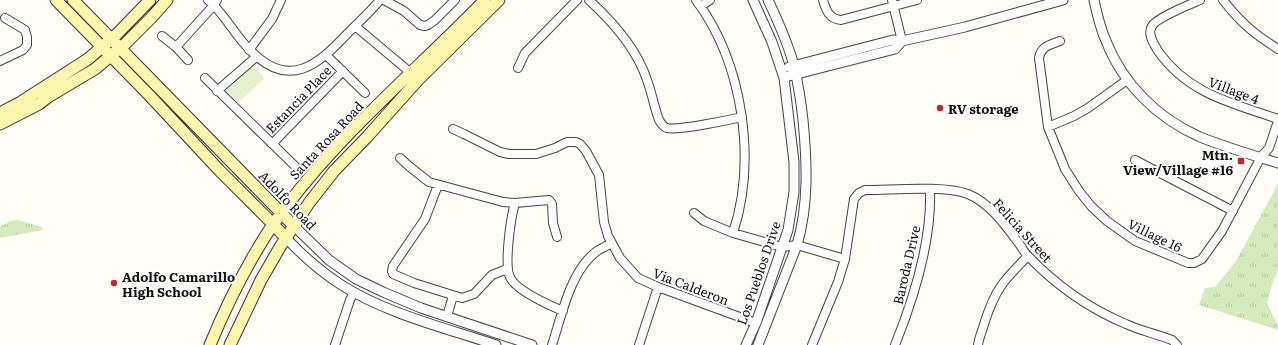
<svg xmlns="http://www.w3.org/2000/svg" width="1278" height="345" font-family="Literata,serif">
  <defs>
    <pattern id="grass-tufts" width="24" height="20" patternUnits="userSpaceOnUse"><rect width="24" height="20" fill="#d5ebbd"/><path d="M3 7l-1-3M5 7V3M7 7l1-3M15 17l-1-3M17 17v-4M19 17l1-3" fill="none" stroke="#b6c8a1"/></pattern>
  </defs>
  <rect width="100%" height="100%" fill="#fffdf5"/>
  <path fill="url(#grass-tufts)" d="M1278 184V271L1272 284 1267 303 1278 326V330L1199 305 1205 288 1215 287 1236 261Z
    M18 220 42 227 43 230 0 238V227L10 221Z"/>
  <path fill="#e6f2cf" d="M250 68H255L263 76V80L236 105 224 93Z"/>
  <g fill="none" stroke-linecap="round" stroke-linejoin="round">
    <g stroke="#444" stroke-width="10">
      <path id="minor" d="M208 0C225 14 235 36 251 51 289 90 318 65 348 33 359 22 370 12 380 0
        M384 0 404 11 420 25 425 26 428 25 435 20 455 0
        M589 0C613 22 637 49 647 80 652 93 654 107 659 120 661 123 663 127 667 128 676 131 729 120 742 117
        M696 0C743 63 757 160 733 233
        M823 0C826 10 829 19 841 20L917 0
        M892 0 902 41
        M1200 0C1191 4 1156 18 1152 26 1147 34 1154 44 1158 51 1188 94 1232 103 1278 119
        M1223 0C1240 22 1254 34 1278 49
        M701 6 710 0
        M355 26 411 73
        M162 36 176 47 188 60
        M1060 41C1050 45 1041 46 1039 58L1048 127 1065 169 1079 191 1091 206 1107 221 1135 241 1188 263H1194L1202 259 1222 231 1261 157 1269 148 1278 121
        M176 47 214 5 217 0
        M249 50 272 19 281 0
        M326 55 365 93
        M0 61 23 50 27 45V37L25 30 5 18
        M518 68 525 53 577 0
        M205 78 297 168
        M217 91 256 57
        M1048 127 1074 116 1088 108 1127 80
        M453 129 464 134 500 152 509 154H536L555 148 567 142H576L580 144 586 151 599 175 604 222 608 236 620 258 638 278 658 287 756 323
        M272 144 343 71
        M400 158 410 167 429 182 503 202 515 203 549 200 552 204 553 223 557 237
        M1135 160 1233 211
        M438 185 425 219 393 266 392 271 393 274 414 283 462 298 474 294 492 275 507 269
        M515 203C511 217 503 268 511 279 519 292 549 305 563 311
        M694 213 704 221 733 233 782 247 797 245 845 259
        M447 316 453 296
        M335 345 350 300 354 292
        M552 345C562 315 570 271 597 251 602 248 607 246 611 243
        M639 345 658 287
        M812 345 838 282 845 259 854 199 859 193 865 190C893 190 943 185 968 194 990 203 1006 226 1020 245 1023 249 1025 254 1029 257 1056 285 1090 309 1126 324 1141 331 1157 334 1172 340L1177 345
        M895 345C914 298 932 240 930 189
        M978 345C979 337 983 329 985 321 996 288 1004 280 1028 256"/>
    </g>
    <g stroke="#444" stroke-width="11">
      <path id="tertiary" d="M1094 0C1097 14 1100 28 1106 41 1123 84 1157 118 1200 137 1225 147 1252 155 1278 163
        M789 67 893 40 902 41 965 27 1063 0
        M789 76 895 49 902 41
        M294 226 329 260 356 279 383 292 421 308 532 345
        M286 238C302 255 320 271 340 284 384 313 446 328 496 345
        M746 345 756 323 788 230 794 192V162L784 78 772 42 753 0
        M758 345 797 245C809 204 807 162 803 120 801 102 798 83 794 66 788 43 778 21 768 0"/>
    </g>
    <g stroke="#333" stroke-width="13">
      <path id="secondary" d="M56 0 150 96 219 170 266 217 286 238
        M73 0 294 226
        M0 113 21 102 88 59 117 34 150 0
        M0 124 39 104 48 97 95 69 126 43 152 17 167 0
        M210 345C226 306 245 268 268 232 327 144 411 76 485 0
        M230 345 261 280 280 247 309 203 334 171 367 137 418 80 499 0"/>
    </g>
    <use href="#minor" stroke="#fff" stroke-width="8"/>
    <use href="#tertiary" stroke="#fff" stroke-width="9"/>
    <use href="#secondary" stroke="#fff6b0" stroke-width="11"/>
  </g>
  <g fill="#c4262e" stroke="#fff" stroke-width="1.5">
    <circle cx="940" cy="108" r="4"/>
    <rect x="1237" y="157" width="8" height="8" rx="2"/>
    <circle cx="114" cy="283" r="4"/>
  </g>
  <g text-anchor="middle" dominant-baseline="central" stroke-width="4" stroke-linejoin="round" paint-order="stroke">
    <g font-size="13" fill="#111" stroke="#fff">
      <text transform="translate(1234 90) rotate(21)">Village 4</text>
      <text transform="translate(298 99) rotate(-46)">Estancia Place</text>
      <text transform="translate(326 140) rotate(-47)">Santa Rosa Road</text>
      <text transform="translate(288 200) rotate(46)">Adolfo Road</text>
      <text transform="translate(1023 230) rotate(48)">Felicia Street</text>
      <text transform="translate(1155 235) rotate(26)">Village 16</text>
      <text transform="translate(906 265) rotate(-77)">Baroda Drive</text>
      <text transform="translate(758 273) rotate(-71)">Los Pueblos Drive</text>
      <text transform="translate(691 286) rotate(21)">Via Calderon</text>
    </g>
    <g font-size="13" font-weight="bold" fill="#111" stroke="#fff" text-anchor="start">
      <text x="948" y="108">RV storage</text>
      <text x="1233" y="154" text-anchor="end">Mtn.<tspan x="1233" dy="15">View/Village #16</tspan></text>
      <text x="122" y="276">Adolfo Camarillo<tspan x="122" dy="15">High School</tspan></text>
    </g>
  </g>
</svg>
